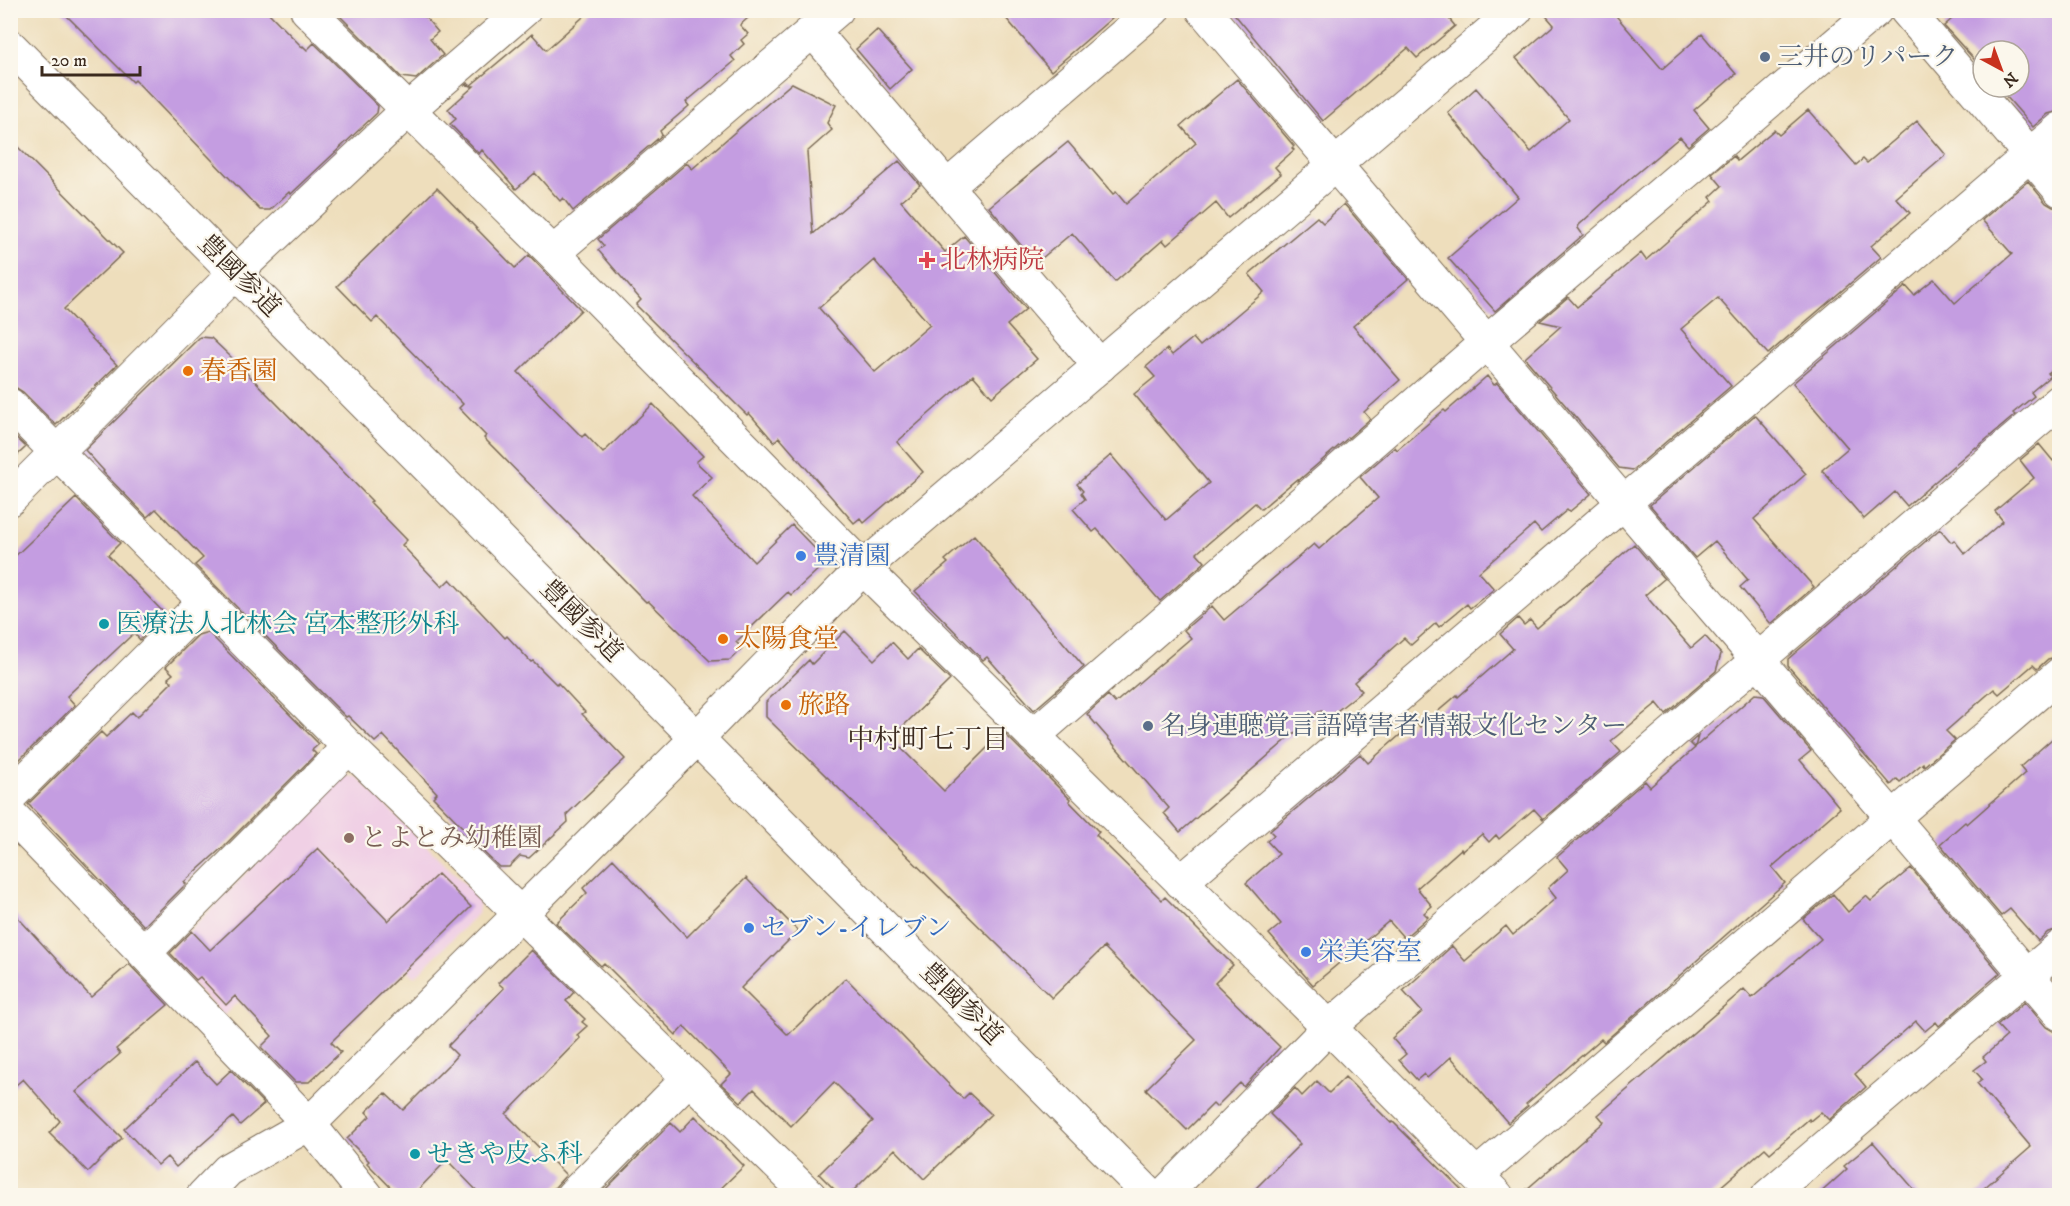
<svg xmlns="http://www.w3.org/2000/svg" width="2070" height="1206" font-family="'IM FELL DW Pica','Noto Serif JP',serif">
  <rect width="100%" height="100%" fill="#fbf7ec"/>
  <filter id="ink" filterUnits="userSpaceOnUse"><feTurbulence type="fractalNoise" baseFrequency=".0167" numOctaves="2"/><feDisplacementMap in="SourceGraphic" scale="12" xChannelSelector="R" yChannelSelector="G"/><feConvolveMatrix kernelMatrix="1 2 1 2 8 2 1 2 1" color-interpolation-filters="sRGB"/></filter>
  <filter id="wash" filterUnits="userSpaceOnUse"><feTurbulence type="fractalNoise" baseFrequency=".008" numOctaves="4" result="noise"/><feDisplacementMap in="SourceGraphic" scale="24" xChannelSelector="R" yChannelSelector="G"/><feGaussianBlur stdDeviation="1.35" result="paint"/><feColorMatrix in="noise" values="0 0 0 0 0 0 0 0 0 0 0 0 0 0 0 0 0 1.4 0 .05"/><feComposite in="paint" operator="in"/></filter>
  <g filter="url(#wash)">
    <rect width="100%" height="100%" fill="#eedebc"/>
    <path fill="#f0d0e5" d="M343 774 357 777 480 899 478 913 415 977 342 902 223 1016 171 959V950Z"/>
    <g id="blocks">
      <path fill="#c49de1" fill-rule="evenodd" d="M61 10H266L302 47 303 46 307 50 314 43 378 106 377 113 291 194 289 192 270 210H260L135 80 133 82Z
        M346 10H419L438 32 430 39 443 55 416 79 401 77 340 16Z
        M591 10H757L740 25 748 34 741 40 744 44 731 56 735 61 686 102 689 106 660 131 662 135 573 211 563 198 560 201 535 173 516 189 482 150 479 154 450 124 456 119 448 109 474 86 465 85 468 83 470 86 532 34 546 50Z
        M999 10H1121L1051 71Z
        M1231 10H1442L1455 26 1417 58 1408 48 1323 121Z
        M1541 10H1611L1662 69 1702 34 1736 74 1694 110 1709 128 1688 146 1680 137 1624 184 1579 225 1578 228 1583 235 1495 311 1448 258 1518 197 1448 113 1476 88 1531 152 1569 119 1516 58 1554 25Z
        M1962 10H2060V111L2048 114 2033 127 1998 87H2019V51H1983V69L1944 26Z
        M877 30 912 69 890 89 856 49Z
        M1237 79 1294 146 1292 148 1294 150 1275 167 1281 174 1228 218 1216 203 1167 245 1163 240 1115 282 1072 233 1036 263 989 207 1068 142 1113 194 1116 192 1126 204 1196 143 1181 126Z
        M792 83 836 105 827 123 832 130 807 152 813 234 899 161 920 185 901 201 945 252 964 236 1026 309 1007 325 1037 359 992 397 973 375 897 442 923 472 864 523 860 518 854 523 779 437 774 442 749 413 747 415 636 305 641 300 598 250 604 246 598 239 687 163 692 169ZM874 260 930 325 875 372 819 308Z
        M1808 110 1856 165 1863 159 1867 163 1917 121 1946 155 1896 198 1910 213 1871 246 1881 257 1768 354 1718 298 1681 329 1731 386 1633 470 1619 468 1525 358 1561 326 1540 321 1568 297 1577 307 1641 253 1646 260 1713 201 1710 197 1722 186 1712 174 1734 156 1737 161 1774 130 1779 135Z
        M10 139 123 253 64 309 117 365 56 425 23 392 15 387H10Z
        M2028 181 2046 203 2053 207 2060 208V364L2048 373 2050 376 2031 392 2034 396 2013 413 2015 415 1976 448 1975 447 1907 506 1895 492 1864 519 1822 470 1848 448 1793 383 1906 286 1914 295 1934 279 1955 303 2012 254 1982 220Z
        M437 188 515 268 529 255 581 310 518 372 582 437 585 434 603 453 653 404 703 456 696 462 712 477 692 496 754 562 792 525 822 556V566L791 595 788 592 736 642 742 648 730 660 710 661 648 601 646 602 484 438 486 436 459 408 463 404 377 317 372 322 337 286Z
        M1344 204 1408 279 1353 326 1400 380 1364 412 1370 419 1298 481 1297 479 1261 509 1255 503 1197 553 1205 562 1160 601 1097 529 1093 532 1073 509 1085 499 1081 493 1083 491 1077 484 1111 455 1166 520 1209 483 1134 394 1155 377 1146 367 1167 349 1172 355 1193 338 1200 346 1264 292 1249 274 1317 217 1323 223Z
        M200 337 211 338 230 356 372 501 370 502 407 540 402 545 442 587 450 579 505 638 507 636 531 662 533 661 557 685 558 683 585 712 582 714 625 759 567 814 568 822 529 858 520 856 509 867H499L472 841 474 839 433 797 437 793 383 735 375 742 348 716 346 717 195 565 203 558 156 509 147 517 103 472 104 471 85 450Z
        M1487 376 1494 385 1497 383 1591 494 1569 512 1567 510 1541 532 1534 524 1479 572 1494 589 1470 608 1467 604 1439 627 1436 623 1411 645 1404 638 1354 682 1362 691 1328 718 1321 710 1180 832 1164 813 1169 808 1087 714 1108 695 1115 703 1191 638 1184 630 1212 606 1224 620 1314 544 1319 549 1378 498 1360 477 1395 447 1397 450 1444 410 1446 412Z
        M1755 415 1806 474 1754 519 1814 587 1771 624 1740 587 1748 580 1715 541 1695 558 1650 505Z
        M10 432 26 447 10 462Z
        M2039 444 2053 461 2060 455V656L2048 659 2037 669 2033 665 1999 694 1994 689 1946 731 1955 740 1924 766 1923 763 1900 782 1897 779 1891 785 1788 666V659L1940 529 1951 542 1954 540 1965 554 2003 521 1995 511 2034 478 2020 460Z
        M76 498 120 543 108 555 165 614 140 640 134 633 67 696 75 705 18 761 10 753V561Z
        M974 535 991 555 990 556 1084 667 1034 710 987 657 983 660 915 591 948 563 945 560Z
        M1634 544 1664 579 1645 595 1691 648 1705 636 1721 654 1716 671 1666 714 1657 703 1611 741 1621 752 1543 819 1534 809 1499 839 1496 835 1489 842 1482 834 1462 851 1461 849 1417 888 1432 906 1424 913 1428 917 1404 938 1389 921 1313 985 1269 934 1281 924 1246 883 1279 854 1267 841 1274 835 1270 831 1360 754 1368 763 1415 722 1420 727 1457 695 1458 697 1513 649 1500 634 1518 618 1524 625 1530 620 1537 628Z
        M845 631 874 660 892 642 908 659 918 649 950 680 891 738 944 791 1003 732 1070 799 1069 801 1099 832 1096 835 1162 900 1165 897 1233 965 1215 983 1280 1047 1244 1087 1240 1083 1216 1107 1213 1104 1187 1130 1146 1089 1196 1040 1104 947 1052 998 766 717V702L809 660 812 664Z
        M208 632 319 744 312 750 316 754 223 847 184 882 186 884 144 926 28 804 101 732 106 737 132 712 137 717 172 682 168 678 173 674 166 667 198 635Z
        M1755 694 1763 695 1811 751 1800 760 1840 808 1772 867 1785 883 1604 1042 1601 1039 1526 1104 1528 1106 1508 1123 1451 1057 1427 1078 1424 1074 1417 1080 1399 1060 1406 1054 1392 1038 1422 1012 1403 991 1452 946 1465 961 1506 926 1513 935 1556 898 1548 888 1568 870 1557 857 1645 781 1650 787 1695 748 1690 743 1698 736 1695 747Z
        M2060 732V929L2048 932 2038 941 2010 909 2001 916 1940 844 1965 822 1967 824 2025 773 2020 767Z
        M318 848 388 921 438 874 471 907 331 1042 341 1052 309 1082H295L261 1047 272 1036 235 996 226 1005 200 977 196 980 170 953 192 931 210 950Z
        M613 859 687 937 746 878 798 931 741 988 788 1035 846 978 963 1099 969 1093 991 1114 924 1179 895 1149 848 1196H841L819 1174 873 1121 834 1082 791 1126 754 1089 741 1102 721 1084 731 1074 684 1026 676 1035 604 963 601 966 556 923 587 893 583 888Z
        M1911 868 2000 973 1939 1026 1936 1022 1925 1031 1916 1021 1855 1074 1866 1087 1829 1120 1821 1112 1810 1121 1809 1119 1770 1153 1765 1148 1710 1196H1519L1604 1122 1598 1115 1744 989 1752 998 1821 939 1803 919 1833 894 1848 912 1866 896 1871 901Z
        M10 909 91 997 129 964 168 1005 116 1049 120 1054 76 1092 122 1138 88 1172 49 1133 60 1121 23 1079 10 1090Z
        M531 950 574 992 566 1001 585 1019 582 1022 587 1026 577 1035 580 1038 506 1114 566 1175 547 1196H482L447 1160 412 1196H399L367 1163 369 1161 347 1139 370 1116 366 1112 385 1093 403 1110 450 1063 457 1055 448 1046 504 988 498 983Z
        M2025 1002 2046 1027 2053 1031 2060 1032V1196H1975L2031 1147 1977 1083 1982 1079 1974 1070 1986 1061 1983 1057 2007 1036 1997 1025Z
        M195 1062 216 1084 231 1070 264 1104 240 1125 233 1117 176 1167 167 1157 158 1165 124 1129Z
        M1345 1077 1391 1123 1393 1122 1468 1196H1248L1300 1144 1270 1114 1295 1088 1302 1096 1317 1081 1329 1093Z
        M695 1116 744 1166 713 1196H599L671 1123 680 1132Z
        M1873 1142 1920 1196H1817L1847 1169 1844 1166Z"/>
    </g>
  </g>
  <g filter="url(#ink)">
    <use href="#blocks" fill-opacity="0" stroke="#7a6955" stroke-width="1.5"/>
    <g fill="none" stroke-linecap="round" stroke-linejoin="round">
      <g stroke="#7a6955" stroke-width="35">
        <path id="minor" d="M307 10 553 253 863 568 1329 1027 1497 1196
          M1203 10 2060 1014
          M1906 10 2060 190
          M813 31 1100 366
          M947 187 1153 10
          M553 253 837 10
          M10 405 349 747 810 1196
          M10 499 235 273 408 110 524 10
          M1033 736 1487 342 1876 10
          M10 796 205 601
          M10 814 309 1124 367 1196
          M1181 882 2060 129
          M145 952 349 747
          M1477 1175 2060 674
          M572 1196 689 1078
          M1163 1196 1329 1027 2060 401
          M1768 1196 2060 947"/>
      </g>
      <g stroke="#7a6955" stroke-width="35">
        <path id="tertiary" d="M10 46 1151 1196
          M203 1196 228 1170 309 1124 697 738 863 568 1516 10"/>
      </g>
      <use href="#minor" stroke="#fff" stroke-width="33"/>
      <use href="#tertiary" stroke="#fff" stroke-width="33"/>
    </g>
  </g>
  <g fill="#5c6f8a" stroke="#fbf7ec" stroke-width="2">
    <circle cx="1765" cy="57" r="6"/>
    <circle cx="1148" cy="726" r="6"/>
  </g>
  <path fill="#e0444e" stroke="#fbf7ec" stroke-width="2" d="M924 251h6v6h6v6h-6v6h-6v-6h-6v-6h6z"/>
  <g fill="#e8710a" stroke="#fbf7ec" stroke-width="2">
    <circle cx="188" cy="371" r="6"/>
    <circle cx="723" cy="639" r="6"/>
    <circle cx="786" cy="705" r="6"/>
  </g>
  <g fill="#3f7fe0" stroke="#fbf7ec" stroke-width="2">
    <circle cx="801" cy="556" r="6"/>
    <circle cx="749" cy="928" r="6"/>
    <circle cx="1306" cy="952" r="6"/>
  </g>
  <g fill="#0f9aa8" stroke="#fbf7ec" stroke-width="2">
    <circle cx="104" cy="624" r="6"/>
    <circle cx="415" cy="1154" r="6"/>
  </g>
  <circle fill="#8d6e63" stroke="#fbf7ec" stroke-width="2" cx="349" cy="838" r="6"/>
  <g text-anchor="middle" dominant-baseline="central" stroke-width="4.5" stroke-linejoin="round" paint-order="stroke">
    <g font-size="26" fill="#4e5e75" stroke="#fbf7ec" text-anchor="start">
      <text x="1777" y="57">三井のリパーク</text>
      <text x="1160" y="726">名身連聴覚言語障害者情報文化センター</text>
    </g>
    <g font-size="26" fill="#be3a42" stroke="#fbf7ec" text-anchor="start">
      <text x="940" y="260">北林病院</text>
    </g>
    <g font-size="26" fill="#3b2a1e" stroke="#fbf7ec">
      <text transform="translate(239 276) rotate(45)">豊國参道</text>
      <text transform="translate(581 621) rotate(45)">豊國参道</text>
      <text transform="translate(961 1004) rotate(45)">豊國参道</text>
    </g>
    <g font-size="26" fill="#c56008" stroke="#fbf7ec" text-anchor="start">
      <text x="200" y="371">春香園</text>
      <text x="735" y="639">太陽食堂</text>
      <text x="798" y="705">旅路</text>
    </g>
    <g font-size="26" fill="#366cbe" stroke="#fbf7ec" text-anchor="start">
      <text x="813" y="556">豊清園</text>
      <text x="761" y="928">セブン-イレブン</text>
      <text x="1318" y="952">栄美容室</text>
    </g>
    <g font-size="26" fill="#0d838f" stroke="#fbf7ec" text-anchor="start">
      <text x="116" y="624">医療法人北林会 宮本整形外科</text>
      <text x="427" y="1154">せきや皮ふ科</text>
    </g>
    <g font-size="26" fill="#785e54" stroke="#fbf7ec" text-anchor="start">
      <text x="361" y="838">とよとみ幼稚園</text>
    </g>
    <g font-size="27" fill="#3b2a1e" stroke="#fbf7ec">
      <text x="928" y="740">中村町七丁目</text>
    </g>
  </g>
  <rect width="2070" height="1206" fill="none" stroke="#fbf7ec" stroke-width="36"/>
  <g transform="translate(2001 69) rotate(139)"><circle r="28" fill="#fbf7ec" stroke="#aea59a" stroke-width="1.5"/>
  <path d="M0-4.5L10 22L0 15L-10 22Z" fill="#c8321e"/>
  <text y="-9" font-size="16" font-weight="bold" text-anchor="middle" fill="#3b2a1e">N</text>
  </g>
  <path d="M42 66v9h98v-9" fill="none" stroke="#3b2a1e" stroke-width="3"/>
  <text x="51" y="66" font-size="18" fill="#3b2a1e" stroke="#fbf7ec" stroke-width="4.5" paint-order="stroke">20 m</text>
</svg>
